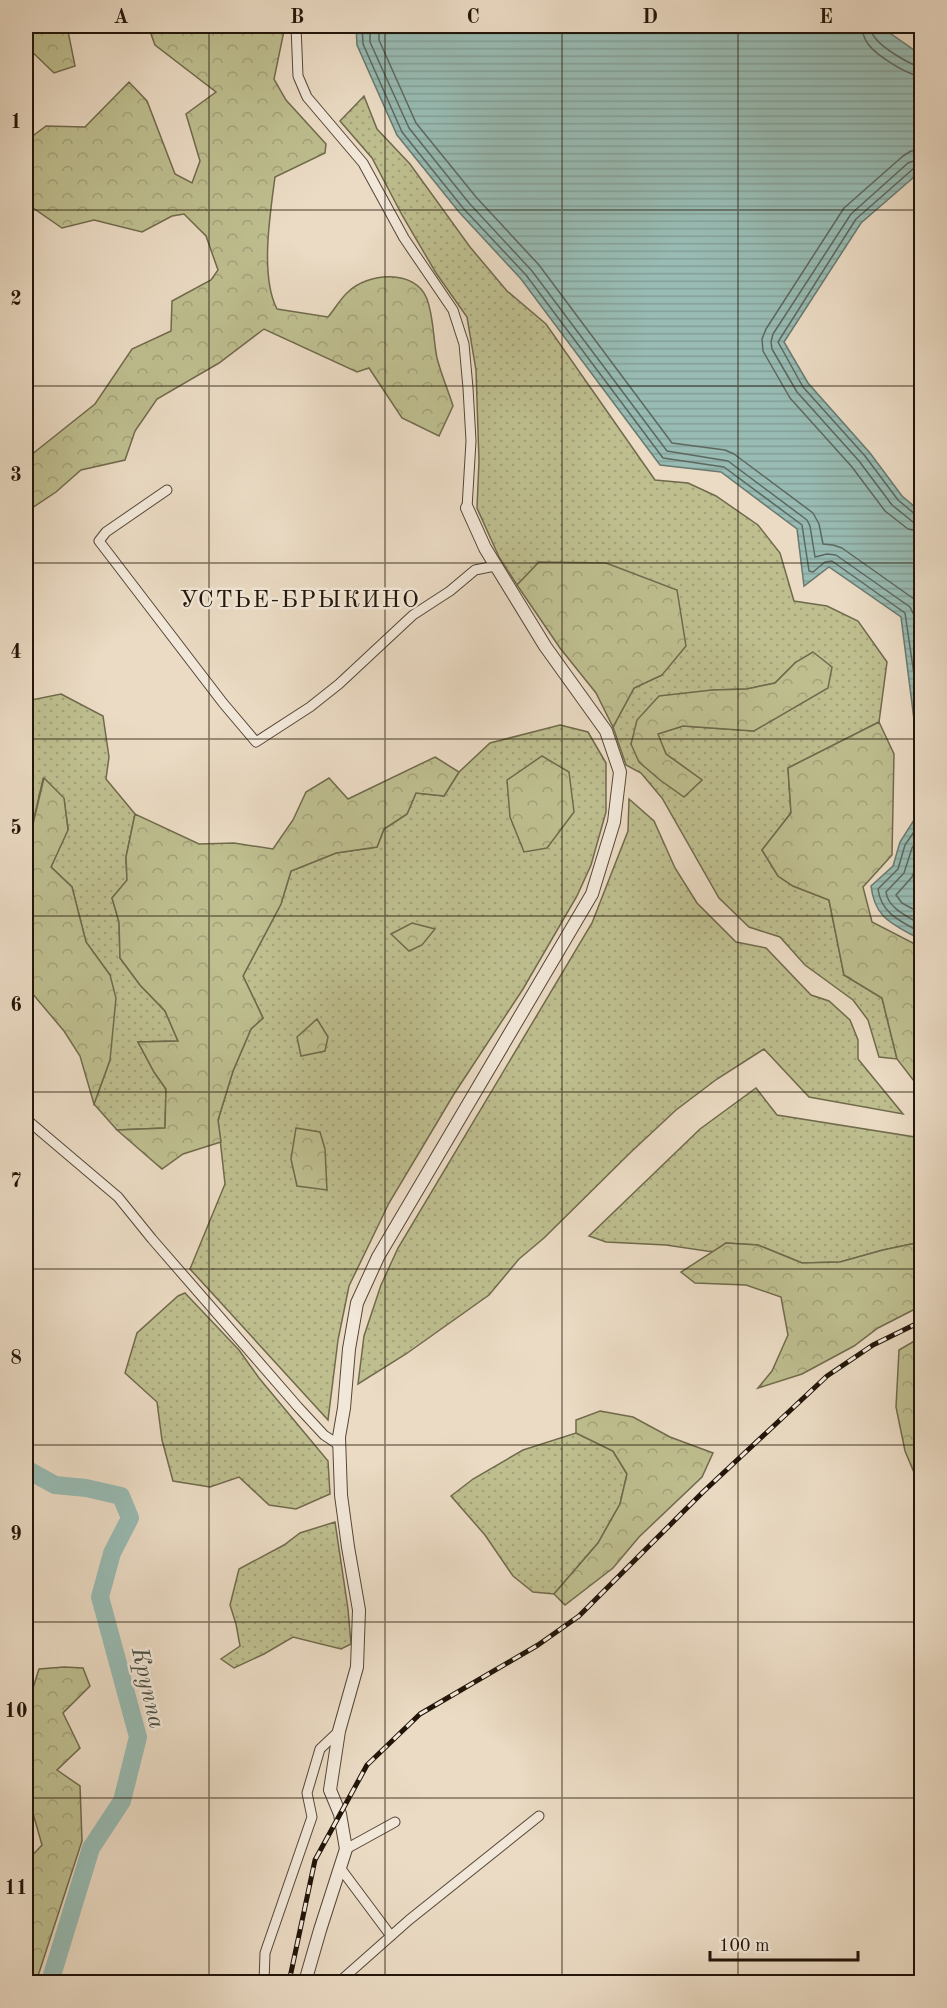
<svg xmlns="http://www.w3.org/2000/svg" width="947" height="2008" font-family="'Old Standard TT',serif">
  <defs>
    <pattern id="grass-dots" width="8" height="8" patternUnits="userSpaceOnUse" patternTransform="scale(1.5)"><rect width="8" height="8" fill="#bebe8f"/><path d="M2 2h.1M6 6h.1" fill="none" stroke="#a3a27a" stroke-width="1.8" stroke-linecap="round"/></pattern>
    <pattern id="forest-crowns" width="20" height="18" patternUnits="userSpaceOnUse" patternTransform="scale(1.5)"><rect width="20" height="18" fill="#bebe8f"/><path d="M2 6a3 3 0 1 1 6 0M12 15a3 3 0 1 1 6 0" fill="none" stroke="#a3a27a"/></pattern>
    <pattern id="water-rules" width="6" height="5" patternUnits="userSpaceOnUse" patternTransform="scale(1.5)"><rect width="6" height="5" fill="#98bbb3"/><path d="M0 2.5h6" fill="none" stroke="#83a099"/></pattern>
  </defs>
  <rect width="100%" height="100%" fill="#ebdbc4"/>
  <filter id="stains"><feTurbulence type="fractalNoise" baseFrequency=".00333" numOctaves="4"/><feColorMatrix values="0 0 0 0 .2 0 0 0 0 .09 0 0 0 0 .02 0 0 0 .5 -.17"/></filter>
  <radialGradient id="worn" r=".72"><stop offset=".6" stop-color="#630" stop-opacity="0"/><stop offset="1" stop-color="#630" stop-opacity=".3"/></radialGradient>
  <path fill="url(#grass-dots)" stroke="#706a4c" stroke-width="1.5" fill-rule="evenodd" d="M364 96 377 129 410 164 470 247 507 291 546 324 655 480 688 483 716 496 758 525 780 553 794 601 827 606 858 621 887 662 879 722 788 768 791 813 762 850 778 876 793 886 829 900 844 975 882 998 897 1059 879 1057 868 1020 853 1000 805 965 780 937 749 927 719 898 662 798 641 773 626 765 613 727 634 688 662 675 539 562 517 585 499 557 477 508 479 461 476 370 467 317 436 273 402 215 372 158 340 121ZM796 662 754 731 683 726 657 734 666 754 702 780 631 744 712 690 747 689 775 683Z
    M61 694 103 716 109 757 106 779 135 814 126 857 127 881 112 898 119 922 120 958 140 985 165 1011 178 1041 138 1042 154 1072 166 1089 165 1128 117 1130 94 1104 110 1060V975L86 942 72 887 51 867 68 829 64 799 43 779 26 853V701Z
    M560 725 588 732 606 763V812L591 865 577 896 523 989 454 1094 389 1203 349 1286 338 1340 328 1420 190 1269 225 1184 218 1120 233 1071 251 1029 263 1018 243 976 281 904 291 871 336 853 377 847 384 829 407 814 416 793 444 796 459 772 490 743Z
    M629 799 654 821 675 868 697 903 736 942 766 948 811 995 829 1001 850 1020 858 1040V1059L903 1114 809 1097 764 1049 717 1079 676 1110 631 1152 544 1238 519 1259 489 1295 406 1354 358 1384 364 1336 381 1285 398 1248 592 923 628 831Z
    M756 1088 777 1115 921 1138V1242L883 1250 840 1262 802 1263 758 1245 726 1243 713 1252 666 1245 606 1242 589 1236 700 1129Z
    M185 1293 239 1350 259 1378 328 1461 330 1494 296 1509 269 1505 239 1477 210 1487 173 1481 162 1440 157 1402 125 1373 137 1333 178 1296Z
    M576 1433 613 1451 627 1474 620 1504 598 1543 554 1594 533 1592 513 1576 485 1535 451 1496 473 1479 523 1450Z
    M335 1522 348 1609 351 1644 341 1649 293 1637 264 1654 234 1668 221 1659 240 1646 236 1624 230 1605 239 1569 284 1545 300 1533Z"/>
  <path fill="url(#forest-crowns)" stroke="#706a4c" stroke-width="1.5" d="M26 26H67L75 66 54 73 26 46Z
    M148 26H285L274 79 286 100 326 144 325 153 275 177C270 215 260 276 277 309L328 317C335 309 340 299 348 292 367 273 415 268 427 299 434 318 433 339 437 358 441 374 448 390 453 406L439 436 402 418 369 368 357 372 264 329 219 363 157 399 135 431 125 460 81 470 56 492 26 512V459L95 404 132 349 171 331 172 301 211 280 218 270 206 236 184 214 172 216 142 232 94 220 62 228 26 203V141L46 126 85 127 129 82 147 101 175 174 192 183 200 161 186 114 216 92 155 45Z
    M539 562 606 563 677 590 686 646 662 675 634 688 613 727 596 693 560 648 517 585Z
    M813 652 832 667 828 688 754 731 683 726 658 734 666 754 702 780 684 797 660 780 639 762 631 744 637 720 659 696 712 690 747 689 775 683 796 662Z
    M879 722 894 754 892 855 863 887 872 922 913 943 921 959V1090L897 1059 882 998 844 975 829 900 793 886 778 876 762 850 791 813 788 768Z
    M542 756 569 772 574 812 547 848 524 852 510 817 507 780Z
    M435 757 459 772 444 796 416 793 407 814 384 829 377 847 336 853 291 871 281 904 243 976 263 1018 251 1029 233 1071 218 1120 221 1142 183 1154 162 1169 117 1130 165 1128 166 1089 154 1072 138 1042 178 1041 165 1011 140 985 120 958 119 922 112 898 127 880 126 857 135 814 199 844 234 843 273 849 293 820 306 792 329 778 348 799Z
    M44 778 64 798 68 830 51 867 72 887 86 942 110 975 116 998 110 1060 94 1104 80 1056 64 1031 26 986V853Z
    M412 923 435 929 422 945 409 951 391 934Z
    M317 1019 328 1037 325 1051 301 1056 297 1037Z
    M296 1128 320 1132 325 1149 327 1190 297 1186 291 1159Z
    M921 1242V1266L917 1276 921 1275V1306L878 1328 854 1346 802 1374 758 1388 772 1371 788 1335 781 1297 746 1285 695 1283 681 1272 726 1243 758 1245 802 1263 840 1262 883 1250Z
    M921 1337V1489L905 1451 896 1407 899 1350Z
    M600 1411 633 1417 670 1437 713 1453 702 1477 639 1537 613 1568 565 1605 554 1594 598 1543 620 1504 627 1474 613 1451 576 1433V1420Z
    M64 1667 83 1668 90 1686 63 1713 80 1748 57 1770 80 1786 82 1841 36 1982H26V1862L42 1845 27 1792V1707L39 1669Z"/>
  <path fill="url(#water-rules)" stroke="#69796f" stroke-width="1.5" d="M356 26H883L887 31 921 55V171L861 223 784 342 808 383 870 453 902 496 921 512V775L901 617 829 567 804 586 797 529 721 472 660 465 521 279 459 212 397 135 357 45Z
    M921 809V940C894 924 875 920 871 886L893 866 900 842Z"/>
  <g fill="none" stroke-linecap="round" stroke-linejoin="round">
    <path stroke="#5d685e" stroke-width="1.5" d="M362 26 363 44 402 132 463 208 526 275 663 458 724 467 802 525 809 571 813 572 825 562 832 561 905 613 922 729
      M370 26V42L409 128 469 203 532 271 667 451 728 461 807 520 810 526 815 557 827 554 836 555 910 607 914 615 922 671
      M379 26V40L416 123 476 197 539 265 672 443 725 450 734 454 813 513 819 524 823 544 833 545 842 548 914 599 922 609
      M862 26C862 33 864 38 868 44 876 55 908 76 922 76
      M871 26C871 31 872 35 876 39 883 48 911 66 922 67
      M922 149 911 151 903 156 844 208 766 329 762 339 763 351 790 398 852 467 885 511 908 529 922 532
      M922 158 908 163 851 214 773 334 771 342 772 349 797 392 859 461 892 505 913 522 922 523
      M922 166 913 169 856 219 778 342 803 387 865 456 898 500 916 515 922 516
      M922 820 905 845 898 869 878 889C881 914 902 922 922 933
      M922 833 912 848 904 873 886 892C888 909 909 917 922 925
      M922 850 912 877 896 895 902 903 922 914"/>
    <path stroke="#98bbb3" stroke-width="18" d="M26 1469 55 1485 86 1488 121 1496 130 1518 112 1553 100 1597 138 1737 122 1801 91 1848 50 1982"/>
    <g stroke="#544638" stroke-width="11">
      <path id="minor" d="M296 26 298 76 307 97 363 163 404 238 453 310 464 344 468 388 471 441 467 508
        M167 490 106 532 99 541 223 703 256 742 310 707 339 684 413 615 450 591 475 570 495 566
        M26 1119 118 1197 152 1239 298 1407 324 1435 339 1445
        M346 1849 395 1822
        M341 1869 391 1936
        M264 1982 265 1953 312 1817 307 1793 320 1749 339 1731
        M339 1982 409 1920 539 1816"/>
    </g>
    <g stroke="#544638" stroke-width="14">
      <path id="tertiary" d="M305 1982 320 1930 346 1849 340 1814 330 1790 339 1731 357 1667 359 1610 348 1547 341 1495 339 1437 344 1408 349 1349 357 1303 378 1257 592 894 614 822 620 772 606 731 545 646 485 548 467 508"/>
    </g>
    <use href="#minor" stroke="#f2e8d9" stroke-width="9"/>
    <use href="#tertiary" stroke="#f2e8d9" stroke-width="12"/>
    <g stroke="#221509" stroke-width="5">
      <path id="rail" d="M289 1982 315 1860 367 1765 420 1714 538 1645 579 1616 703 1492 827 1376 873 1345 922 1321"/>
    </g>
    <use href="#rail" stroke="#f2e8d9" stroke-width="3" stroke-dasharray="9" stroke-linecap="butt"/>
  </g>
  <path fill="none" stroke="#221509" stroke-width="1.5" stroke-opacity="0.55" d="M209 26V1982M385 26V1982M562 26V1982M738 26V1982M26 210H922M26 386H922M26 563H922M26 739H922M26 916H922M26 1092H922M26 1269H922M26 1445H922M26 1622H922M26 1798H922"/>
  <g text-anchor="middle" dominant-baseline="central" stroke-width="5" stroke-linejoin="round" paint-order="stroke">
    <g font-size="24" letter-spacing="1.5" fill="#221509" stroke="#f2e8d9">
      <text x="300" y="601">УСТЬЕ-БРЫКИНО</text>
    </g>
    <g font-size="24" font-style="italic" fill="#4b4f44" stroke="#f2e8d9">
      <text transform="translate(147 1688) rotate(77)">Круппа</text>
    </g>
  </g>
  <rect width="947" height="2008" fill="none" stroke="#ebdbc4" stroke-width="66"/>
  <path d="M710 1951v9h148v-9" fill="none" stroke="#221509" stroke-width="3"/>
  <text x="719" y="1951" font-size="18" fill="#221509" stroke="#f2e8d9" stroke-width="4.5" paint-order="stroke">100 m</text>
  <rect x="33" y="33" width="881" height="1942" fill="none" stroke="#221509" stroke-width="2"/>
  <g font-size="20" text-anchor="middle" font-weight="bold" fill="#221509">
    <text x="121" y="23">A</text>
    <text x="297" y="23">B</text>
    <text x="473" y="23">C</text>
    <text x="650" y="23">D</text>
    <text x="826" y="23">E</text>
    <text x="16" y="128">1</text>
    <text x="16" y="305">2</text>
    <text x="16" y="481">3</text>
    <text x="16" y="658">4</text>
    <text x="16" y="834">5</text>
    <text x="16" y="1011">6</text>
    <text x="16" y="1187">7</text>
    <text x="16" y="1364">8</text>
    <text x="16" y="1540">9</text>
    <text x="16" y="1717">10</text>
    <text x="16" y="1894">11</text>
  </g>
  <rect width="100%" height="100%" filter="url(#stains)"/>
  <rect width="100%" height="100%" fill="url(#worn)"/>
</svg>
